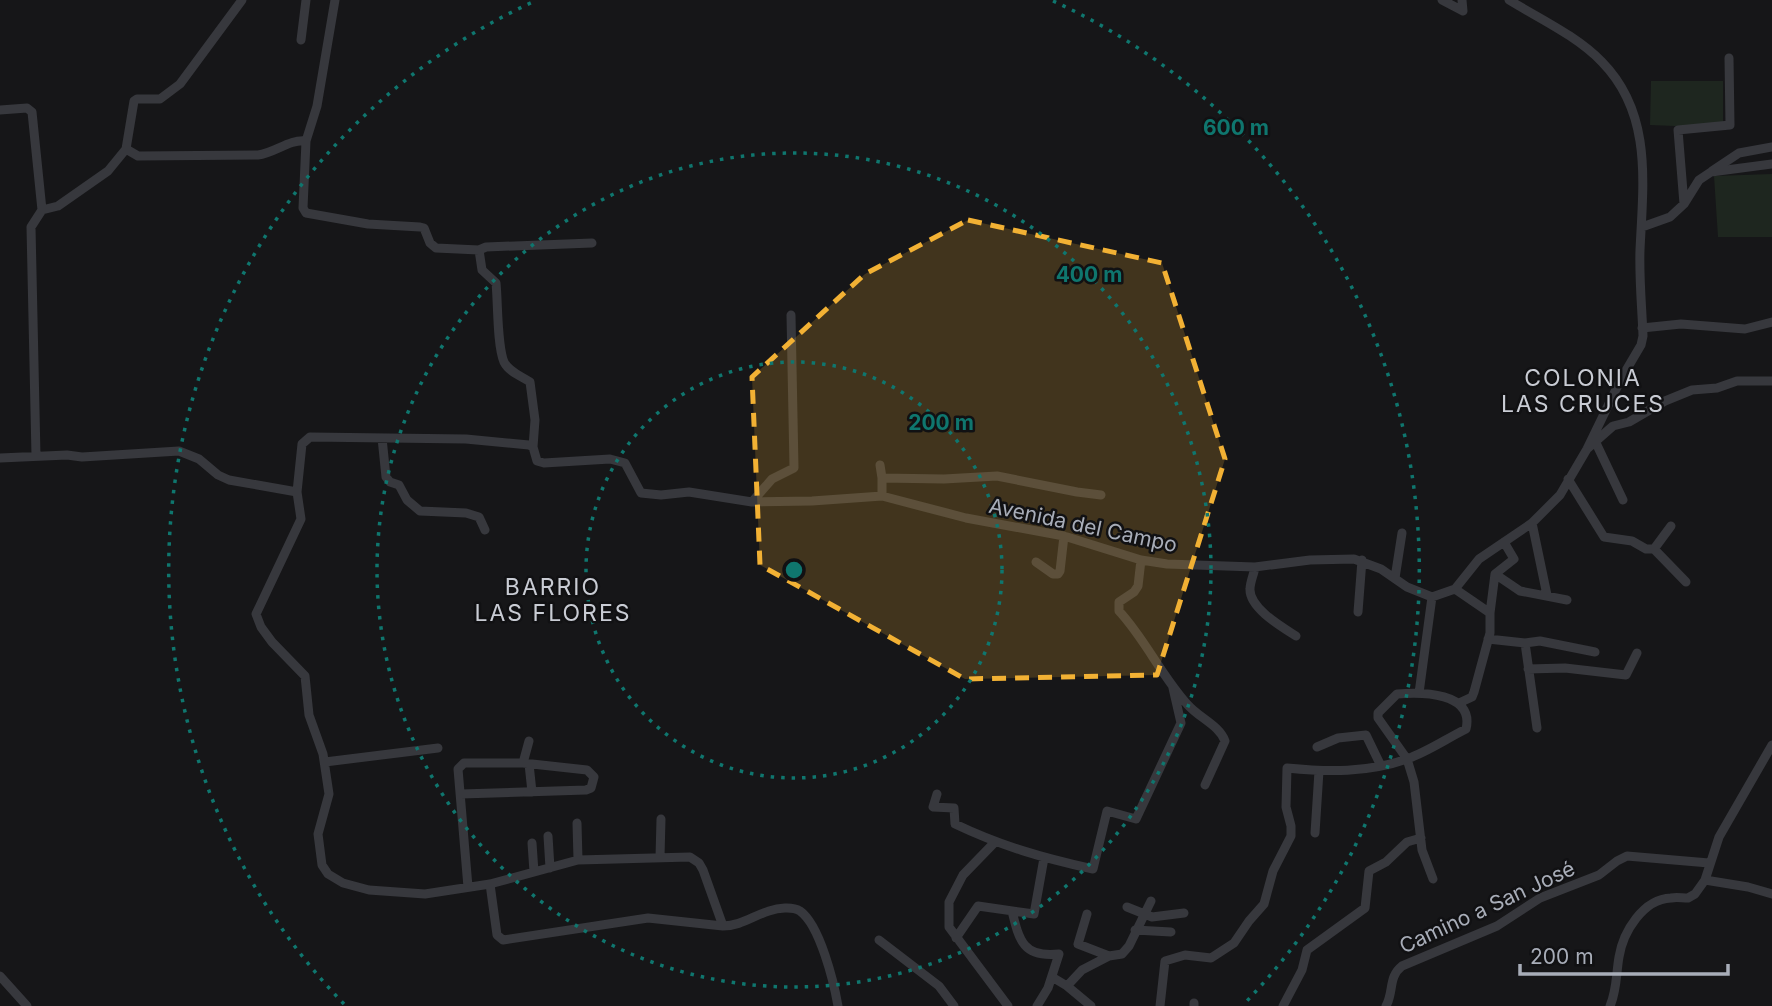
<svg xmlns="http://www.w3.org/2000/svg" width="1772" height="1006" font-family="Inter,sans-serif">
  <rect width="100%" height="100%" fill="#161618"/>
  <path fill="#1e261f" d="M1651 81H1723V128L1650 125Z
    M1772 174V237H1718L1714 176Z"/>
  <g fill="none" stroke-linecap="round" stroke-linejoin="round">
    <path stroke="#37383d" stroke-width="9" d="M1442 0 1463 11
      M1462 0 1463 11
      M301 40 306 0
      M0 110 27 108 32 112 42 210
      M306 141 317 106 335 0
      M126 149 138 156 258 155C275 153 289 139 306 141L303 208 306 213 368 224 420 227 424 228 430 243 436 248 479 250 482 270 496 283C498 302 497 346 504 362 509 372 521 376 530 382L535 420 533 447
      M1712 171 1739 153 1772 147
      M1684 204 1678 130 1730 125 1729 58
      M1642 227 1670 217 1684 204 1699 180 1711 172 1772 164
      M479 250 486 247 592 243
      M1642 328 1681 324 1745 329 1772 322
      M382 438 386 477 390 482 399 485 407 500 420 511 466 513 479 517 485 530
      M1596 443 1623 500
      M1588 448 1613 426 1629 422 1665 401 1692 390 1717 388 1737 381H1772
      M36 456 31 227 42 210 58 206 108 171 126 149 134 101 137 99H160L180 84 242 0
      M0 458 67 455 82 457 179 451 199 459 218 475 229 480 297 492 301 519 256 614 261 627 272 642 305 676 309 715 323 754 329 794 318 834 322 865 328 874 343 883 369 890 425 894 490 884 578 860 690 857 699 863 703 870 723 926 648 918 503 940 497 935 490 884
      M880 465 882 478
      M1568 479 1604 537 1632 541 1646 549H1654
      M297 492 302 444 310 437 466 439 529 445 533 447 537 461 544 463 610 459 625 463 641 493 661 495 689 492 752 502 772 479 794 468 791 315
      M882 496V478L944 479 997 476 1077 492 1101 495
      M752 502 812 501 882 496 966 518 1064 536 1141 560 1167 564 1255 567 1310 560 1354 559 1381 569 1407 587 1432 597 1455 589 1479 559 1532 523 1560 495 1587 449 1621 379 1641 345 1643 336C1642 308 1639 279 1640 250 1643 184 1653 114 1602 62 1577 36 1540 19 1509 0
      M1532 523 1547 595
      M1671 526 1654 549 1686 582
      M1141 560 1138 586 1134 592 1119 602V611C1145 639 1161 675 1187 704 1199 718 1219 725 1225 741L1205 785
      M1036 562 1053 574H1058L1060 571 1064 536
      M1255 567C1254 574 1250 582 1250 589 1249 608 1282 627 1296 636
      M1495 574 1520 591 1567 600
      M1395 578 1402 533
      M1455 589 1490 613
      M1358 612 1362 560
      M1488 639 1525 643 1540 641 1595 652
      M1525 643 1537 728
      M1528 669 1565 668 1626 675 1637 653
      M1419 693 1432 597
      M1459 703 1472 697 1474 692 1490 633V613L1495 574 1514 559 1504 542
      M1317 747 1338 738 1366 735 1381 766
      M325 762 438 748
      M523 763 529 741
      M529 764 532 792
      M461 794 586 790 591 788 594 777 587 770 523 763H464L458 769 468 887
      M937 794 933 807 954 808 955 824C1001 846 1043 858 1093 869L1107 811 1136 819 1181 723 1173 688
      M577 823 578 860
      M1315 833 1319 771
      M548 836 550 868
      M532 843 534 872
      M994 843 963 875 949 902V927L1008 1006
      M660 857 661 819
      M1705 880 1748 887 1772 894
      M1127 907 1152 917 1184 913
      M1012 911C1019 940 1023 958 1059 954L1048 988 1037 1006
      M1087 914 1078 944 1109 956
      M723 926C740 926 753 916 769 911 778 908 792 906 800 911 820 925 834 983 838 1006
      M1135 930 1171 932
      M956 938 978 906 1034 914 1044 858
      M879 940 939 986 954 1006
      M0 976 27 1006
      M1052 977 1067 986 1091 1006
      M1067 986 1082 970 1109 956 1122 954 1129 946 1151 901
      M1160 1006 1165 961 1185 955 1211 958 1234 943 1249 921 1264 904 1273 871 1291 836V826L1286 807 1287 768C1328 772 1367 773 1407 759 1427 752 1446 739 1466 729 1475 692 1421 692 1397 694L1378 713V718L1407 759 1414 782 1422 850 1433 879
      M1194 1006V1003
      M1283 1006 1302 970 1307 950 1365 908 1369 871 1386 862 1407 842 1421 838
      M1386 1006C1394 992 1388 977 1402 966L1497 926 1540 898 1599 875 1617 861 1627 856 1709 863
      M1610 1006C1617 990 1616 974 1619 957 1623 932 1643 899 1671 898 1676 897 1682 898 1688 898L1695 894 1705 880 1719 837 1772 745"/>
  </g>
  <path fill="#f2b134" fill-opacity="0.2" stroke="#f2b134" stroke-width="5" stroke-dasharray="14 9" stroke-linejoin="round" d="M968 220 1162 263 1225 459 1157 675 965 679 760 565 752 377 865 274Z"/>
  <g fill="none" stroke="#0f766e" stroke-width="3.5" stroke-dasharray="3.5 7">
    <circle cx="794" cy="570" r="208"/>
    <circle cx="794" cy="570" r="417"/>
    <path d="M344 1004A625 625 0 0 1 535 1M1053 1A625 625 0 0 1 1244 1004"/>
  </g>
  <g text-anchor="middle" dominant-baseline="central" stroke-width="5" stroke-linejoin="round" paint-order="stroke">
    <g font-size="21" fill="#a8adb8" stroke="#111113">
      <text transform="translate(1083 525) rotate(12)">Avenida del Campo</text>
      <text transform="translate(1487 907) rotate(-25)">Camino a San José</text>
    </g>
    <g font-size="23" letter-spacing="2" fill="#c9ccd4" stroke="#111113">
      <text x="1583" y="378">COLONIA<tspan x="1583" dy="26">LAS CRUCES</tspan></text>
      <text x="553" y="587">BARRIO<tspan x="553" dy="26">LAS FLORES</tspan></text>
    </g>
  </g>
  <circle cx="794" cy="570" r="10" fill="#0f766e" stroke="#111113" stroke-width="3.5"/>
  <g font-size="21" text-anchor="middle" font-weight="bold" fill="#0f766e" stroke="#111113" stroke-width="5" stroke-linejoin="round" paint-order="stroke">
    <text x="1236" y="135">600 m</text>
    <text x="1089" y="282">400 m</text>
    <text x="941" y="430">200 m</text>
  </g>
  <path d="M1520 964v10h208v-10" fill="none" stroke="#a8adb8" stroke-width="3.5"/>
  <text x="1530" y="964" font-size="21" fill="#a8adb8" stroke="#111113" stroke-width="5" paint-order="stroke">200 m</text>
</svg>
